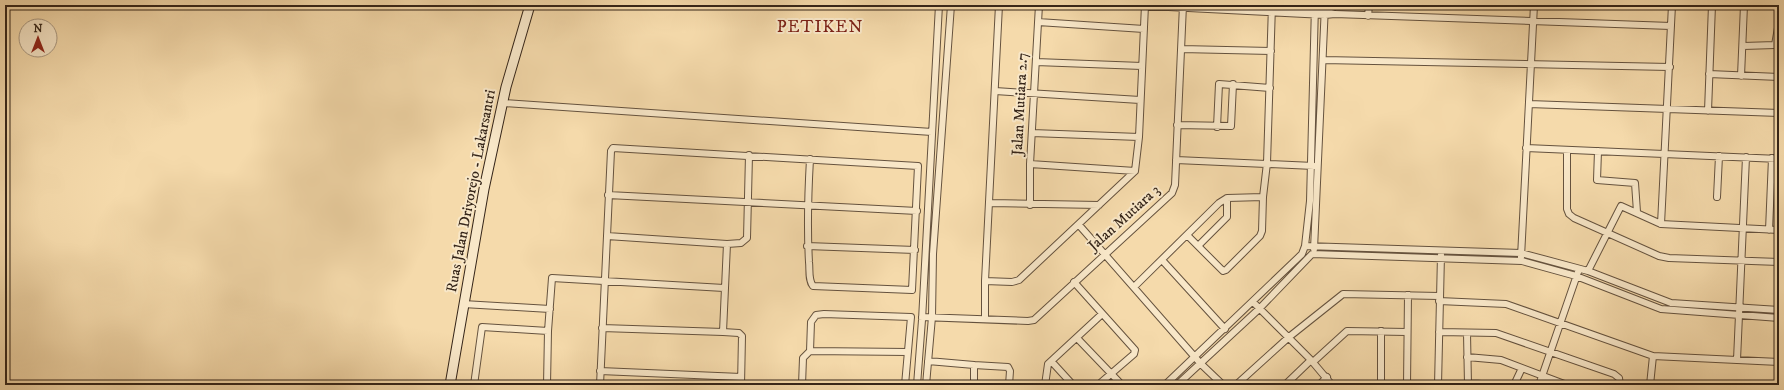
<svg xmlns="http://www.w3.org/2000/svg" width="1784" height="390" font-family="'IM FELL DW Pica',serif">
  <rect width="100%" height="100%" fill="#f5daab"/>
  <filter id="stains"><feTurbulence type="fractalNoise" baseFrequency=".005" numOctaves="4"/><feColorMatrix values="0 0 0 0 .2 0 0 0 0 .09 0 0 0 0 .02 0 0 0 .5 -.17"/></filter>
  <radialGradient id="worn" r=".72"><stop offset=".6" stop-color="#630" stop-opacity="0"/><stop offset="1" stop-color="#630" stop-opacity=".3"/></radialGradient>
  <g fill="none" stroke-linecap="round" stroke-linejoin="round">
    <g stroke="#65523e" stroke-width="8">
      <path id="minor" d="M1129 5 1325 15 1335 14 1325 11 1247 5
        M1335 14 1671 26
        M1368 16 1369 5
        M1038 22 1144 29
        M1743 46 1775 45 1779 22
        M1181 49 1271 51
        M1323 60 1670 67
        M1036 62 1142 66
        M1709 74 1779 77
        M1741 76 1744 5
        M995 91 1140 100
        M503 103 932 132
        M1529 104 1779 113
        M1708 111 1712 5
        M1177 125 1231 126 1233 84
        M1217 127 1219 84 1270 88
        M1032 133 1139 137
        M1526 148 1779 159
        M1567 150V209L1569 214 1574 218 1659 256 1669 258 1779 262
        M1598 151 1597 180 1635 183 1637 212
        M1176 160 1314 166
        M1030 164 1135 171
        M608 195 917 211
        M1717 197 1719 156
        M990 203 1099 205
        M1030 205V164L1039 5
        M1661 224 1672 5
        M1079 225 1201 364 1223 385
        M1769 230 1772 158
        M1187 235 1223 271 1226 270 1260 236 1262 231 1263 197 1267 163 1272 5
        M607 236 727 244
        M807 246 915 250
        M1198 246 1227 217V198
        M1305 246 1521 253 1588 271 1671 303 1779 310
        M1314 249 1325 5
        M1521 257 1534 5
        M1162 260 1225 329
        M1588 271 1621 206 1661 224 1779 230
        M985 281 1012 282 1019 280 1135 171 1139 137 1145 5
        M1074 282 1135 350 1134 354 1098 385
        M1134 287 1219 203 1227 198 1263 197
        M1439 301 1506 304 1653 356 1779 362
        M1253 302 1311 360 1332 385
        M463 304 550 309
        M922 317 1028 321 1034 320 1172 193 1175 185 1183 5
        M985 319V281L999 5
        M602 328 723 332
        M1439 332 1496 333 1614 374 1619 378 1620 385
        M1467 333 1468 385
        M1077 338 1122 385
        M810 351 908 352
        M1467 357 1501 360 1567 385
        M1737 360 1746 157
        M928 361 974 365
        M1052 362 1073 385
        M1313 362 1347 331 1407 332
        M600 371 741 377
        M1468 383 1494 385
        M474 385 482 327 548 331 552 278 724 288
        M547 385 548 331
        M600 385 611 151 613 148 918 166 912 290 813 286C808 280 810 270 809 262 807 228 808 194 810 159
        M741 385 742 336 739 333 723 332 727 244 741 243 747 238 749 155
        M802 385 803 358 810 351 811 322 816 315 824 314 911 317 905 385
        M917 385 922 320 939 5
        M926 385 932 317 933 254 951 5
        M974 385V365L1008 367 1010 371 1009 385
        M1045 385 1048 364 1102 314
        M1165 385 1302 254 1305 246 1310 201 1315 5
        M1177 385 1259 309 1312 254 1522 261 1576 276 1661 309 1779 318
        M1236 385 1289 337 1343 294 1439 296
        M1285 385 1311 360
        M1319 385 1327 377
        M1381 385V331
        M1407 385 1408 295
        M1438 385 1441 255
        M1514 385 1522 368
        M1539 385 1578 272
        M1650 385 1653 356"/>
    </g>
    <g stroke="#352519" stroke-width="11">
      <path id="secondary" d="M450 385 484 189 506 87 530 5"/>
    </g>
    <use href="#minor" stroke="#f8e7c8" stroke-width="6"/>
    <use href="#secondary" stroke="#f8e7c8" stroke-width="9"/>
  </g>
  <g text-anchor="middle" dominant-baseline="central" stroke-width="4" stroke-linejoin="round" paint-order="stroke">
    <g font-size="15" fill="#352519" stroke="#f8e7c8">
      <text transform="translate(1020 104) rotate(-87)">Jalan Mutiara 2.7</text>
      <text transform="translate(471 191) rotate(-79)">Ruas Jalan Driyorejo - Lakarsantri</text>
      <text transform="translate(1124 218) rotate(-42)">Jalan Mutiara 3</text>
    </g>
    <g font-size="17" letter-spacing="1" fill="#7a1f14" stroke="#f8e7c8">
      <text x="820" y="27">PETIKEN</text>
    </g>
  </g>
  <rect width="1784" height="390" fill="none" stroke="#f5daab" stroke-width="20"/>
  <rect x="6" y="6" width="1772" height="378" fill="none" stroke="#352519" stroke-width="2"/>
  <rect x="10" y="10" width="1764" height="370" fill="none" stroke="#352519"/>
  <g transform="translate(38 38)"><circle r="19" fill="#f8e7c8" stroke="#aa9982"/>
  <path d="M0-3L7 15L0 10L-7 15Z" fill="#8f2418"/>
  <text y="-6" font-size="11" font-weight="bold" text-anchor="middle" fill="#352519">N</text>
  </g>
  <rect width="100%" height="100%" filter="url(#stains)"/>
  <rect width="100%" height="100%" fill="url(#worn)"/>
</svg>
